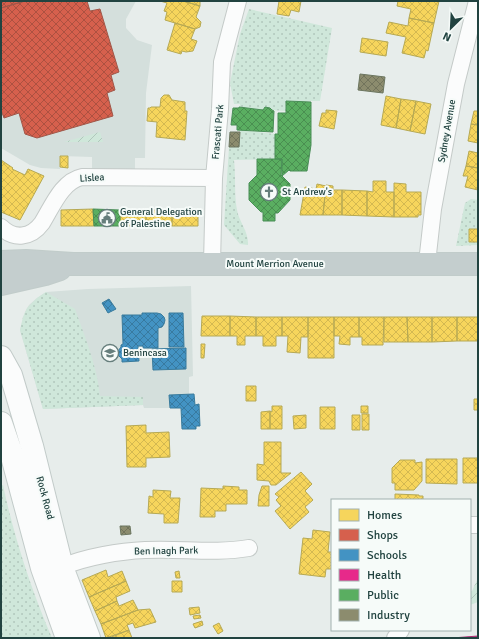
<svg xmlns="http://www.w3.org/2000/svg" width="479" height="639" font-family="Signika,sans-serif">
  <defs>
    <pattern id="grass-dots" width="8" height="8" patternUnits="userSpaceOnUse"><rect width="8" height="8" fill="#cfe7da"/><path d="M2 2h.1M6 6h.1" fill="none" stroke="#b1c7bc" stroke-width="1.8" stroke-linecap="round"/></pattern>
    <pattern id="garden-furrows" width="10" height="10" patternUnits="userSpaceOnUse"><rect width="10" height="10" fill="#cfe7da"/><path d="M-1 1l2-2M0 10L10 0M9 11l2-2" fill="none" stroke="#b1c7bc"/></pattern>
    <pattern id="homes-cross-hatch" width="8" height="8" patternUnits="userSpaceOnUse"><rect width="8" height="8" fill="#f6d55c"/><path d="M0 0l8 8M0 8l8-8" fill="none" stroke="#d3b851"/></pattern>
    <pattern id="shops-cross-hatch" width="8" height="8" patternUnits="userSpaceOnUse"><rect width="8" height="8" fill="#d6604d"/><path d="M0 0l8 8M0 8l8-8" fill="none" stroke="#ad5141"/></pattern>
    <pattern id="schools-cross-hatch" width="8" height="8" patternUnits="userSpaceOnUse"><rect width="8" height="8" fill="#4393c3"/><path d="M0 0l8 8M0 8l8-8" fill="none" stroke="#387aa0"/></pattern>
    <pattern id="health-cross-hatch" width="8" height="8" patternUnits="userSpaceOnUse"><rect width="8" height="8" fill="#e7298a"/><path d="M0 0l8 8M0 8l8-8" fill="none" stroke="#bb2572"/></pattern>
    <pattern id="public-cross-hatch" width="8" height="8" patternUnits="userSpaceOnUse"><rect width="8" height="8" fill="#5aae61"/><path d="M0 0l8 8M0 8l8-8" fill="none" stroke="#4a8f51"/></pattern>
    <pattern id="industry-cross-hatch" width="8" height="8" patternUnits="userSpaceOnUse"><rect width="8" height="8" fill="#8c8c6e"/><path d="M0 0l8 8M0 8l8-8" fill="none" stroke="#72745c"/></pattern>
  </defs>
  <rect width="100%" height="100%" fill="#e7edeb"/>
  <path fill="#d4dfdc" d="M1 1H136L126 19V28L137 40 152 45 146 93 145 158H135V169H92V157L61 156 60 169 41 168 30 165 1 148Z
    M191 286 193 376 189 377V394L169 395 170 408H144L143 405 43 409 20 330 25 312 29 305 37 298 46 292 88 289Z"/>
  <path fill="url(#grass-dots)" d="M249 9 332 28 320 101H287L286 111 272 110 270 108 265 107 263 110 240 107V104H234L230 83 240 34Z
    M240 130 275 134V159L234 160C236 177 234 194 237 210 239 222 249 232 248 245L240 244 224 225 229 147H239Z
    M471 199 478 200V245L456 246 465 203Z
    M46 292 75 309C85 337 97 366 100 396L143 397V405L43 409 20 330 23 317 27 308 37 298Z
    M3 485C14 537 31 589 52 638H1V486Z"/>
  <path fill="url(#garden-furrows)" d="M100 132 103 142H64Z
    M478 578V602L470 605V591H472Z"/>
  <path fill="url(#homes-cross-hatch)" stroke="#b6a954" d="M160 1H183L200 6 196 17 201 22 200 27 195 29 165 20 167 12 164 11 167 3Z
    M183 1H200V6Z
    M279 1H301L299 12 291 10 289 16 277 14Z
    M398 1H439L434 23 409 18 411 9 397 6Z
    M409 18 434 23 428 51 426 50 424 58 402 53 406 37 386 33 389 22 408 26Z
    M175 23 195 29 191 39 197 41 193 51 186 52 182 51 181 54 167 50Z
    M362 38 388 42 386 56 360 52Z
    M164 95H169L172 100 185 102V111H187L185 140 156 137 157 122 147 121 148 108H150L151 107H160L161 98Z
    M386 96 401 99 396 128 381 125Z
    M401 99 416 101 410 131 396 128Z
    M416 101 431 104 425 134 410 131Z
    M326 110 337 111 334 129 319 126 322 113H326Z
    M474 111H478V125L471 124Z
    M471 124 478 125V143L468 141Z
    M469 151 478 153V168L466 166Z
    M60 156H68V168L60 167Z
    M1 160 13 168 12 169 25 175 28 169 44 176 20 220 1 212Z
    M466 166 478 168V190L465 187 468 176H463Z
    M373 181H386V192H394V217L367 216V191L373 192Z
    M394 183 406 184V192H421V215H418V217H394Z
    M317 184 326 186 323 215H300L305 187 316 189Z
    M326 185 333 186V190H342V215H323Z
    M342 190 367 191V216L342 215Z
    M93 209 94 226H61V210Z
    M120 210H146V226H120Z
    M146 210H172V226H146Z
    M172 210H198V226H172Z
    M469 229H478V242H469Z
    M202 316H230V336H201Z
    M230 316 256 317V336H245V345H237V336H230Z
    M256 317H282V336H276V346H263V336H256Z
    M282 317H308V337H301L300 353 287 352 288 336H282Z
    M308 317H334V358H308Z
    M334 317H359V337H350V345L339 344 340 336H334Z
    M359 317H384L383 345H362V337H359Z
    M384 317H407L408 342H384Z
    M407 317H432V342H408Z
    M432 317H457V341L432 342Z
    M457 317H478V341H457Z
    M201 344H205L204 358H201Z
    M246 386H256V401H246Z
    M474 399H478V410H474Z
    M272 406H282V429H270V411L272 412Z
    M361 406H368V413H361Z
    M320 407H335V429H320Z
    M270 411V429H261V412Z
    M362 414H369V430H362Z
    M306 415V428L294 429 293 416Z
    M352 415H360V430H352Z
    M146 425V433L169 432 170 457 146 458V467H127L126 426Z
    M264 442H281V473H291L276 485H271L269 481 257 480V464L264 465Z
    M463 458H478V483H463Z
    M426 459H457V484L426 483Z
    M400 460H415V463L422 462V481L414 490H395V483H392V468Z
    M301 472 312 484 305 491 313 500 305 507 309 512 290 529 275 511 281 506 276 500 279 497 275 494Z
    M223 486 239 487V490H247V504H226V511H215V517H200L201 488 223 489Z
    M262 486H269V506H258L259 495Z
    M153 490 171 491 170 498H180L178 523H164V514L148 513 149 496 153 497Z
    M395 494 419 495V496H423V500H395Z
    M313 530 330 532 328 552H332V551V569H326L325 577 299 574 303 538 312 539Z
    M106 570 108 577 122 571 126 581 89 597 82 580Z
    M179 571 180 578H176L175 572Z
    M126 581 130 591 116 597 117 601 95 611 89 597Z
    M172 581H182V592H172Z
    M133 600 138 610 101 624 95 611 117 601 119 606Z
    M199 607 200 613 190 615 189 608Z
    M150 609 156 622 135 628 133 623 127 625 129 630 106 638 101 624 138 610Z
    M200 615 201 618 194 619 193 616Z
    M202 621 203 625 195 628 193 624Z
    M219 623 223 631 218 634 213 626Z
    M129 630 132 638H109Z"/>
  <path fill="url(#shops-cross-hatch)" stroke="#a05749" d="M1 1H25L1 8Z
    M25 1H87L90 11 100 9 119 72 111 75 115 90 107 93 113 116 37 138 25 134 19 113 4 118 1 110V8Z"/>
  <path fill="url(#schools-cross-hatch)" stroke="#397b9c" d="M109 299 116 309 108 313 102 303Z
    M142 313H157L161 314 164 317 165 320 164 324 162 327 158 328V348H143V346H138L139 361 122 362V359L118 355V351L121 347V345L123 344 122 315H142Z
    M169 313H183L184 347H169Z
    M186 348V369L153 370 152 349Z
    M194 394 195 405 199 404 200 426H196V429H182L181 408H170L169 395Z"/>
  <path fill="url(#health-cross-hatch)" stroke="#ac3174" d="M478 636V638H452Z"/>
  <path fill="url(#public-cross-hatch)" stroke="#498e57" d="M286 101 311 102V145L307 171H290L289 170 282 176V159H275V134H278V113H286Z
    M239 107 263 110 265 107 270 108 272 110 274 111 273 132 237 130V125H231L233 108H239Z
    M257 159H282L281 175 290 184V200L278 213H275V221H263V212H261L249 200V183L257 175Z
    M93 209 120 210V226H94Z"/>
  <path fill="url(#industry-cross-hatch)" stroke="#6c7660" d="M360 74 385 77 383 93 358 90Z
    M230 132H240L239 147H229Z
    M120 526H130L131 534 121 535Z"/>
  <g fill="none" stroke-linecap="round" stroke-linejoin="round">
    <g stroke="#c4cac8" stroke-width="18">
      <path id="minor" d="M1 227C14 240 31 238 42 223 52 207 62 181 82 177L214 178
        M427 263 433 209 456 84 477 1
        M212 264 214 178 220 109 222 62 238 1
        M470 525H478
        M62 567C85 557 120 551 145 550 180 548 214 554 249 548
        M395 638 401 630"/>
    </g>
    <g stroke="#c2cbc9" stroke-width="24">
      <path id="secondary" d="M1 357 11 375 32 446 62 567 89 638
        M1 423 10 449 42 568 67 638"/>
    </g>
    <g stroke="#c1ccca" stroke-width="24">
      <path id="trunk" d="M1 262 26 261 73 264H478
        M1 284 45 274 60 269"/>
    </g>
    <use href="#minor" stroke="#fbfcfc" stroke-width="16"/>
    <use href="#secondary" stroke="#fbfcfc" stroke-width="22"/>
    <use href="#trunk" stroke="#c4cece" stroke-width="22"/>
  </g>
  <defs>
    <g id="church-ring" transform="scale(0.9)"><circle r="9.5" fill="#f6fbf9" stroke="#667e7c" stroke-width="1.5"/><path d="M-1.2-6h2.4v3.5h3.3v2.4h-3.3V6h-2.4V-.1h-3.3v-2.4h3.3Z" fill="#667e7c"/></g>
    <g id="civic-ring" transform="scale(0.9)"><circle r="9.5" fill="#f6fbf9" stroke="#667e7c" stroke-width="1.5"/><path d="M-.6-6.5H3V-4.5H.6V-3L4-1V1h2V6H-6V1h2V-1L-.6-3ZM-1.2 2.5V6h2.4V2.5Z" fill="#667e7c"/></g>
    <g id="school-ring" transform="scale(0.9)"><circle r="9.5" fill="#f6fbf9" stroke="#667e7c" stroke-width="1.5"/><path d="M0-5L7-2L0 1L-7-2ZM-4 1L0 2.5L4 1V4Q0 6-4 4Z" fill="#667e7c"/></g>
  </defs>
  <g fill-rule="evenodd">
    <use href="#church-ring" x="269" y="192"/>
    <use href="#civic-ring" x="107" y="218"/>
    <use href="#school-ring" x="110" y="353"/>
  </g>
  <g text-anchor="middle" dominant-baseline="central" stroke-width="4" stroke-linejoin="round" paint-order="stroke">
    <g font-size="10" fill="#214340" stroke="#f6fbf9">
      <text transform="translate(447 131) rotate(-80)">Sydney Avenue</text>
      <text transform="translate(218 132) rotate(-85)">Frascati Park</text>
      <text transform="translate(92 178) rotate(-3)">Lislea</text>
      <text x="275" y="264">Mount Merrion Avenue</text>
      <text transform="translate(45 498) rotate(75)">Rock Road</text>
      <text transform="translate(166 551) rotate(-1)">Ben Inagh Park</text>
    </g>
    <g font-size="10" fill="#214340" stroke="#f6fbf9" text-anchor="start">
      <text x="282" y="192">St Andrew's</text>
      <text x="120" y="212">General Delegation<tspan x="120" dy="12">of Palestine</tspan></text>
      <text x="123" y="353">Benincasa</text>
    </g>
  </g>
  <rect width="479" height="639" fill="none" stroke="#214340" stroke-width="4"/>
  <rect x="331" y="499" width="140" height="132" fill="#f6fbf9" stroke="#a1b1af"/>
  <rect x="339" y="509" width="20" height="12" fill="#f6d55c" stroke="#a1b1af"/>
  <text x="367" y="519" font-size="12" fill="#214340">Homes</text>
  <rect x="339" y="529" width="20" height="12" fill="#d6604d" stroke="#a1b1af"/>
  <text x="367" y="539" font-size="12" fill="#214340">Shops</text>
  <rect x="339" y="549" width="20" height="12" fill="#4393c3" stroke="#a1b1af"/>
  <text x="367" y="559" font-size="12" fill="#214340">Schools</text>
  <rect x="339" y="569" width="20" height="12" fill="#e7298a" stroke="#a1b1af"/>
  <text x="367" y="579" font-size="12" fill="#214340">Health</text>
  <rect x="339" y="589" width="20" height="12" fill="#5aae61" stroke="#a1b1af"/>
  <text x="367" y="599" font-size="12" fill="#214340">Public</text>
  <rect x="339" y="609" width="20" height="12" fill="#8c8c6e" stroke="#a1b1af"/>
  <text x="367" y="619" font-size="12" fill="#214340">Industry</text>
  <g transform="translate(451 28) rotate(204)" stroke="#f6fbf9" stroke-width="3" paint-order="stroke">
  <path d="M0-3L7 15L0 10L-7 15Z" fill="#214340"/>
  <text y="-6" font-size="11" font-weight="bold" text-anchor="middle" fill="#214340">N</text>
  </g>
</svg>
